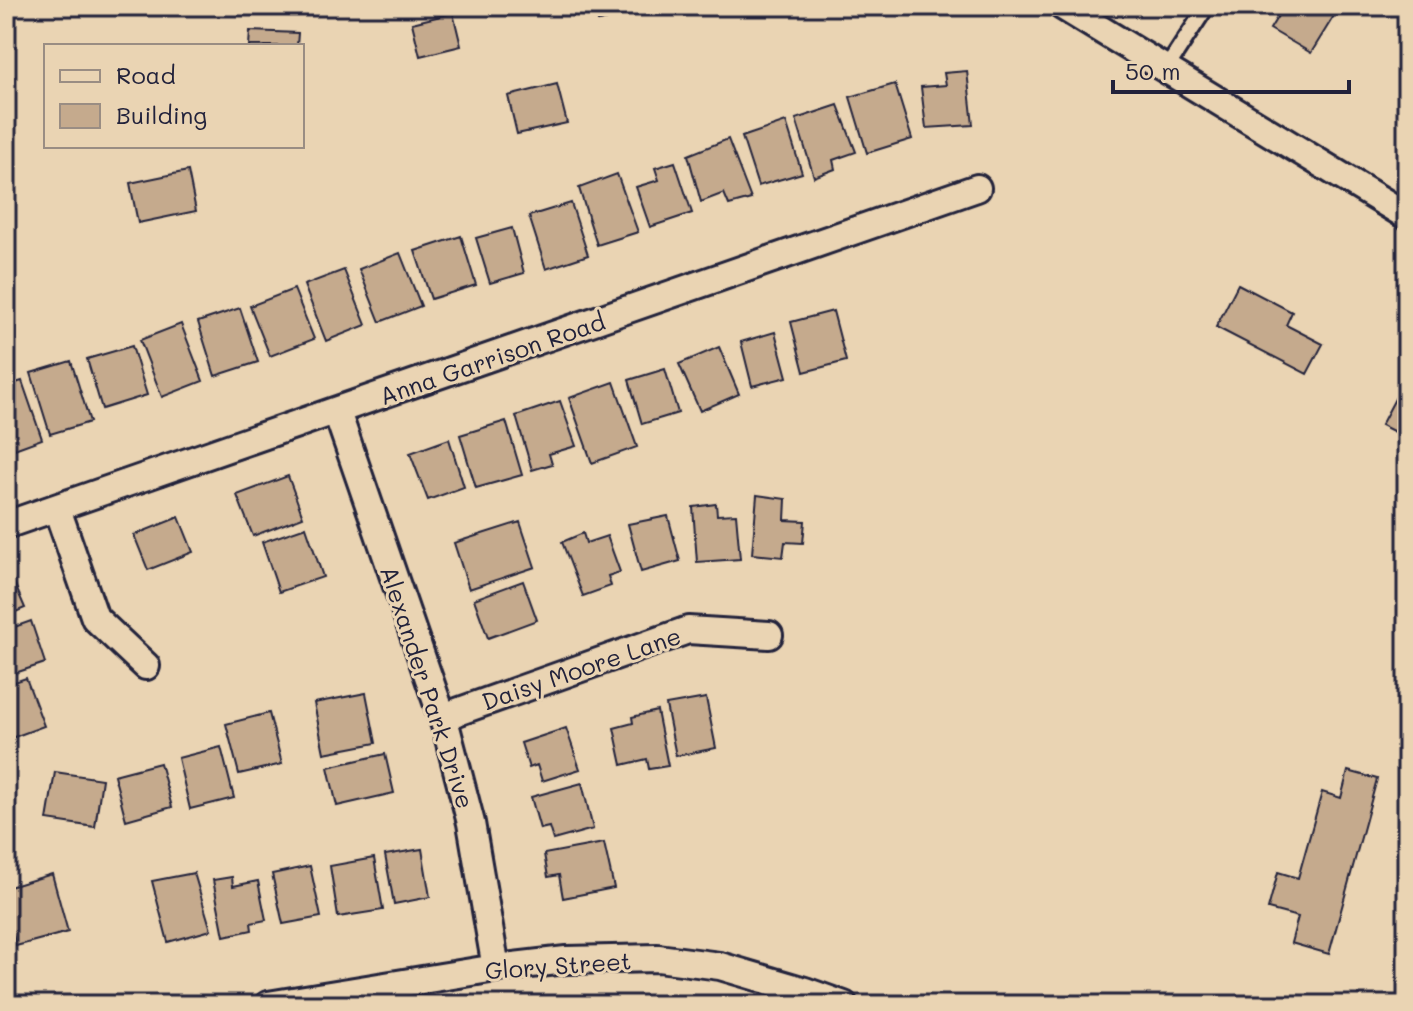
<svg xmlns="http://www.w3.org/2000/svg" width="1413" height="1011" font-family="Mali,sans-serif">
  <rect width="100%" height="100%" fill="#ead4b3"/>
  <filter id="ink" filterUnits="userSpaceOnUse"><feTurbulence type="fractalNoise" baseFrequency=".0125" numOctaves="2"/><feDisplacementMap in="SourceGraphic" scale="16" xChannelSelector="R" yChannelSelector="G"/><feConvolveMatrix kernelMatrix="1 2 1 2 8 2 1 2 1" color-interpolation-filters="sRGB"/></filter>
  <g filter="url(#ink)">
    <path fill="#c5aa8d" stroke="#22223b" stroke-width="2" d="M594 6H642L644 11 598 21Z
      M1284 6H1340L1311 53 1270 29Z
      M453 13 461 46 420 56 412 23Z
      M250 31 298 33 297 46H249Z
      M967 71 973 125 926 128 921 87 946 85 944 73Z
      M557 84 567 123 517 134 508 96Z
      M895 84 912 139 867 153 850 97Z
      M838 105 856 152 833 160 835 169 814 177 796 119Z
      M786 122 802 173 758 186 742 137Z
      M728 139 751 199 729 205 724 193 701 202 688 155Z
      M675 162 692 213 650 227 636 187 659 180 655 168Z
      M188 171 196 211 138 223 130 183Z
      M617 174 638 232 597 245 579 188Z
      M571 203 588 255 546 269 529 216Z
      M512 228 524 273 490 283 476 238Z
      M461 236 476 285 431 299 415 251Z
      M400 253 421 306 380 322 359 269Z
      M344 270 366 325 326 341 304 285Z
      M1238 284 1292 312 1286 325 1323 344 1307 374 1216 327Z
      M294 289 314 339 270 356 250 306Z
      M240 308 258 362 215 376 198 322Z
      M833 311 846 361 804 372 791 322Z
      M181 324 203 381 162 397 140 340Z
      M775 332 787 377 752 386 741 342Z
      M132 346 147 395 102 409 87 359Z
      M719 347 739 394 700 411 679 364Z
      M71 361 90 422 50 434 31 373Z
      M665 369 678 413 642 424 629 380Z
      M1407 376V438L1381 425Z
      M22 381 42 439 6 452V386Z
      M614 382 637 447 592 463 569 398Z
      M560 401 576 446 549 454 552 464 532 470 516 416Z
      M506 421 522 475 476 488 460 435Z
      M449 439 464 487 428 500 410 453Z
      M288 476 303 517 253 536 237 495Z
      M757 495 786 499 785 520 805 521 803 543 785 542 783 557 752 554Z
      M716 504 717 515 736 514 740 559 697 562 693 507Z
      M668 516 680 561 641 572 628 524Z
      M179 517 193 552 148 570 134 535Z
      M520 522 535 567 469 589 454 543Z
      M306 527 323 577 279 592 262 542Z
      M583 533 586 543 607 536 620 572 608 576 611 586 583 596 562 542Z
      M9 571 25 608 6 616V573Z
      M523 581 537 620 488 638 474 599Z
      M31 621 45 663 6 676V630Z
      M26 678 44 726 6 740V685Z
      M366 693 376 743 324 753 314 703Z
      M706 698 716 748 676 756 666 705Z
      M657 711 668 766 649 769 647 759 622 765 614 728 633 723 632 717Z
      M269 713 282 764 239 774 226 724Z
      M566 728 580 769 542 781 537 765 529 768 521 743Z
      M221 747 234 798 190 809 178 758Z
      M385 754 394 793 337 806 328 767Z
      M160 763 172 807 126 820 114 775Z
      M1348 771 1377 779 1329 954 1291 943 1298 917 1268 909 1278 872 1298 878 1322 792 1341 798Z
      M55 772 102 779 95 827 47 820Z
      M582 783 593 829 553 840 549 827 540 829 531 797Z
      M604 843 614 888 563 898 559 875 548 877 544 854Z
      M422 849 430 897 394 904 385 855Z
      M374 858 383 910 338 917 330 866Z
      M310 866 321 917 283 924 272 874Z
      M194 873 211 930 168 942 152 881Z
      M52 874 68 932 16 946 6 909V888Z
      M232 877 233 886 258 881 266 920 251 923 252 930 224 936 213 880Z"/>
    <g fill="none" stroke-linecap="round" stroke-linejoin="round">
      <g stroke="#22223b" stroke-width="20">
        <path id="lane" d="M1166 69 1207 6"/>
      </g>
      <g stroke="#22223b" stroke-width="32">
        <path id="street" d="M1062 6 1407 216
          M337 412 447 731 471 823 496 968
          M57 509 95 618 146 666
          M6 525 977 188
          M443 717 688 630 769 635
          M268 1005 496 968 566 960 658 958 720 966 805 991 844 1005"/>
      </g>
      <use href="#lane" stroke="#ead4b3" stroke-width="14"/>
      <use href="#street" stroke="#ead4b3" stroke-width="26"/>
    </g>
  </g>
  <g text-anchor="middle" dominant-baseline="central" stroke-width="6" stroke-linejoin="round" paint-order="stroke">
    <g font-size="24" fill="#22223b" stroke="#ead4b3">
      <text transform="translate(492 358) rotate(-19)">Anna Garrison Road</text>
      <text transform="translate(581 668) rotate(-19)">Daisy Moore Lane</text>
      <text transform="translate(428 687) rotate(72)">Alexander Park Drive</text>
      <text transform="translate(558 965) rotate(-4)">Glory Street</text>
    </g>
  </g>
  <rect width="1413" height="1011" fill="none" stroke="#ead4b3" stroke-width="32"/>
  <rect x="16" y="16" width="1381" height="979" fill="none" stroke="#22223b" stroke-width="3" filter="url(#ink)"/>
  <rect x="44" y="44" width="260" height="104" fill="#ead4b3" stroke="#9a8d83" stroke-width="2"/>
  <rect x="60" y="70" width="40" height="12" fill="#ead4b3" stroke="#9a8d83" stroke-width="2"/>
  <text x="116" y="84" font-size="24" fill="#22223b">Road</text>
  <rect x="60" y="104" width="40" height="24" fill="#c5aa8d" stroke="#9a8d83" stroke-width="2"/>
  <text x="116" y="124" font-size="24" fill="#22223b">Building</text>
  <path d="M1113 80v12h236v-12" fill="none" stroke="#22223b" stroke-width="4"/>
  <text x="1125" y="80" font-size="24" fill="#22223b" stroke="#ead4b3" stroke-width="6" paint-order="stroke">50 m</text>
</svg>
